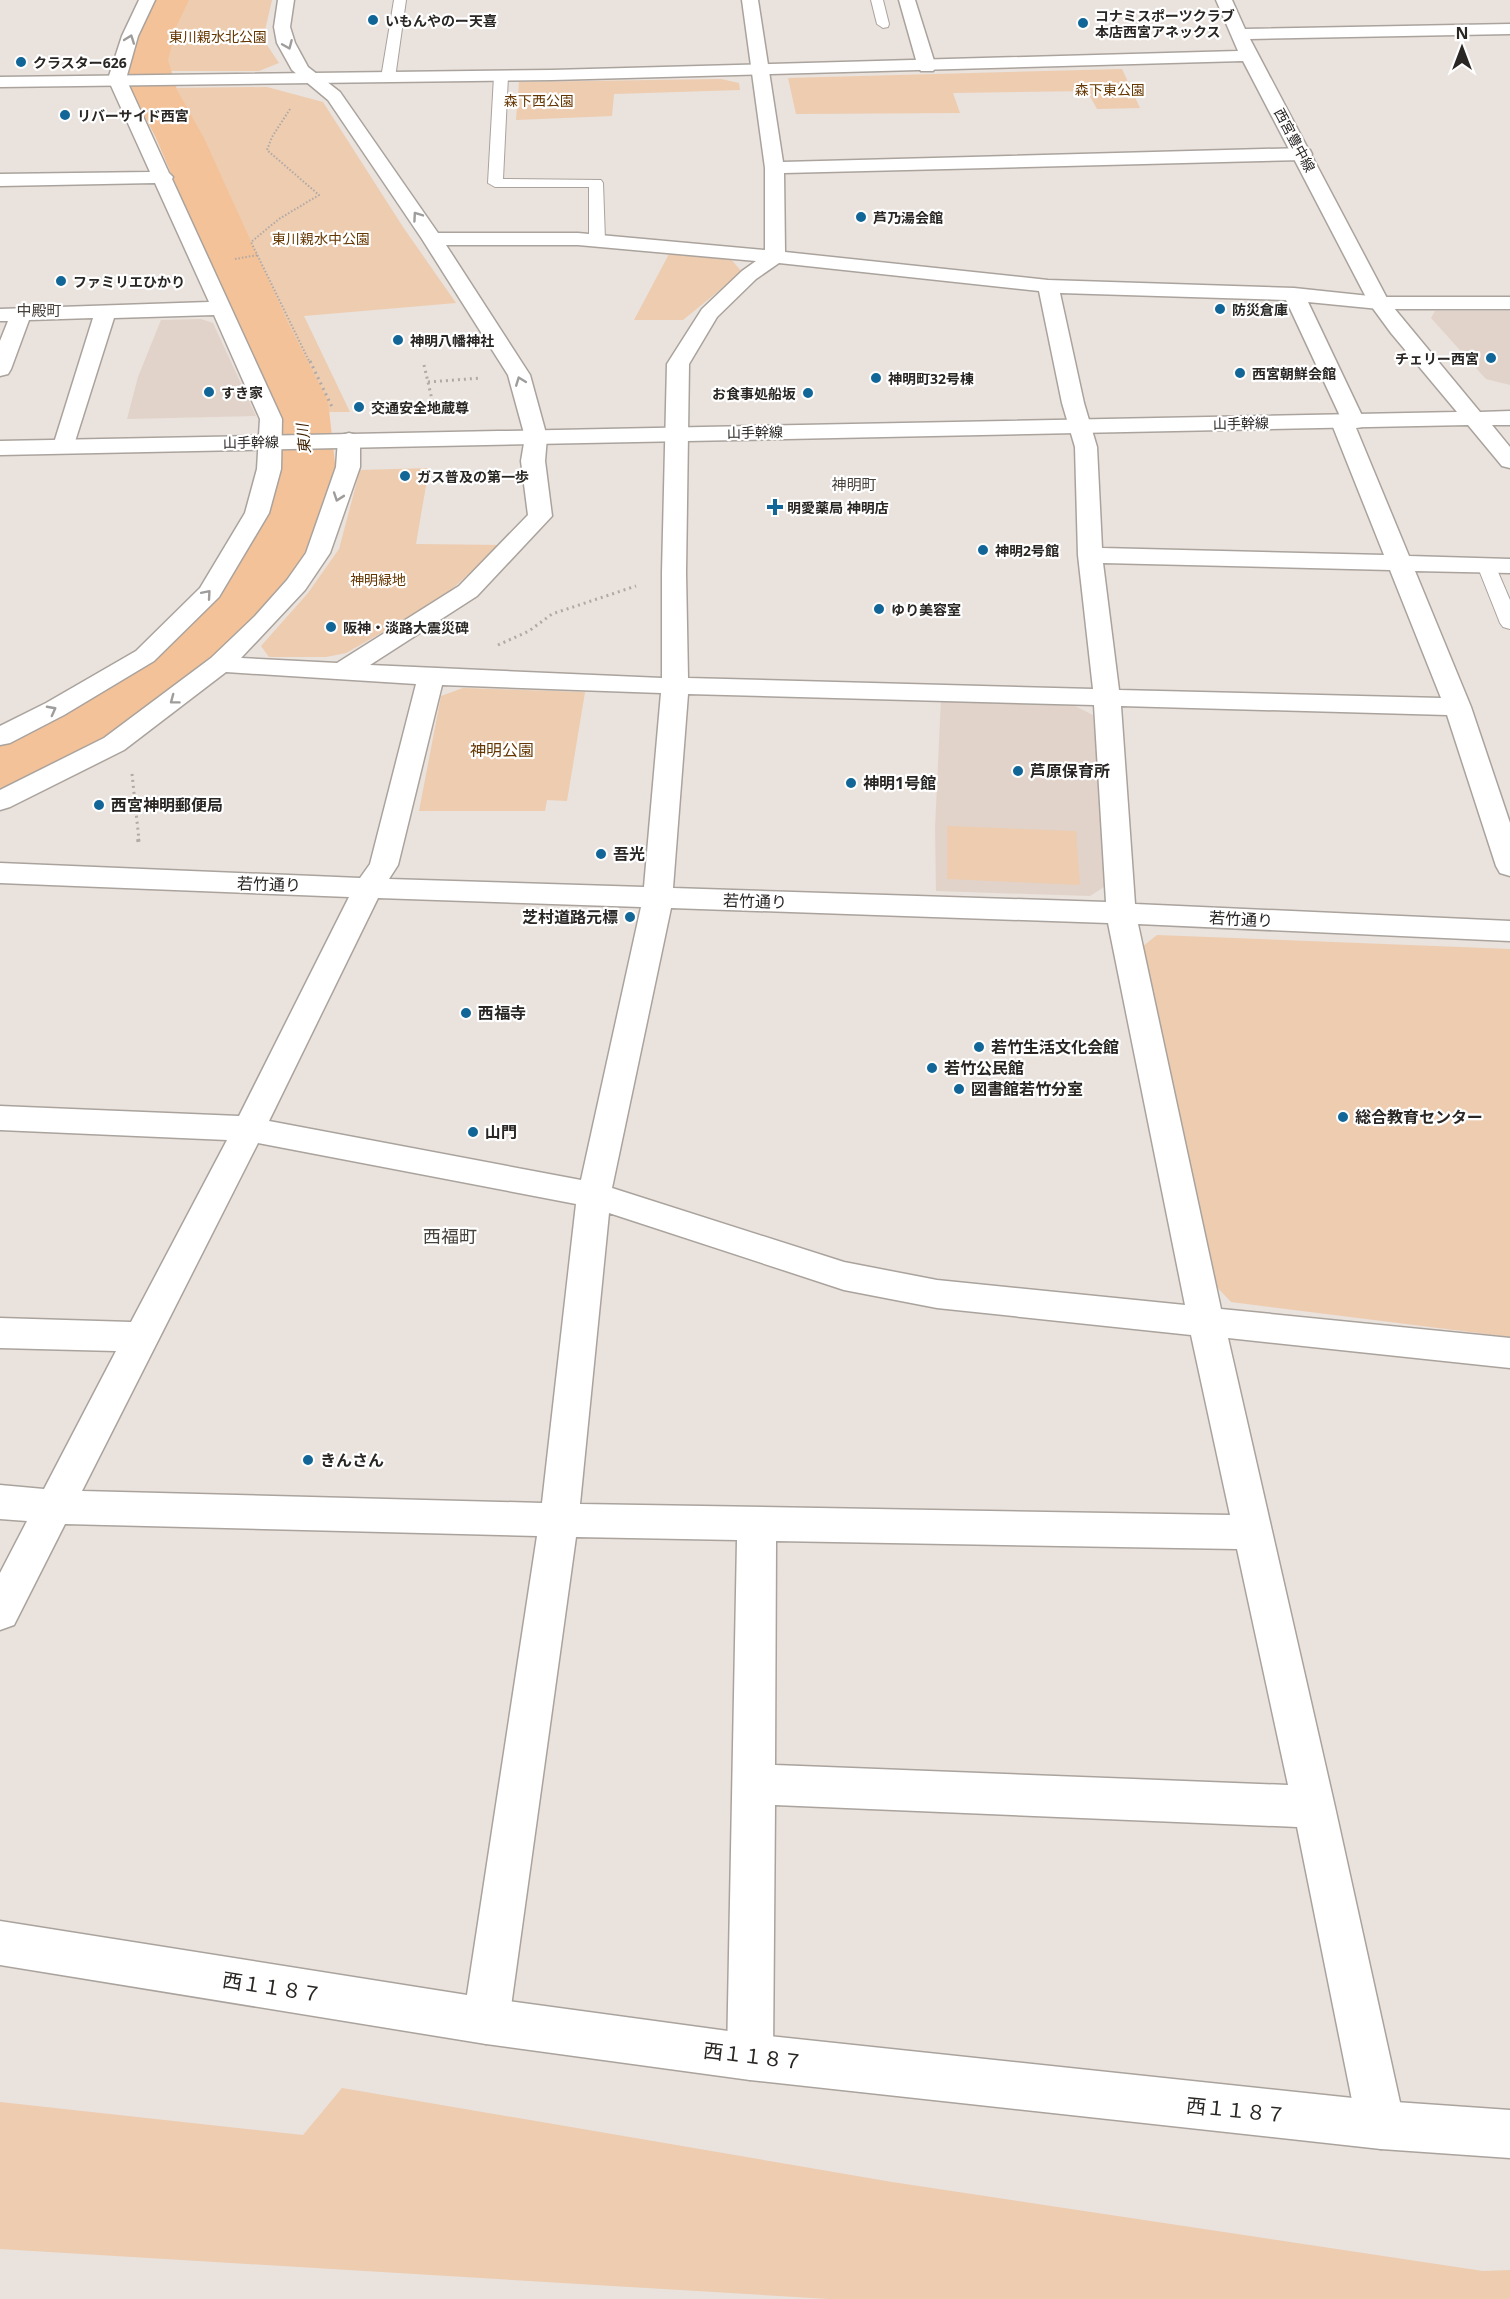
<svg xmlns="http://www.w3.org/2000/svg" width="1510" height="2299" font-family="'Noto Sans','Noto Sans JP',sans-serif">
  <rect width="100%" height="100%" fill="#eae2dc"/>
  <path fill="#e1d3c9" d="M1435 311H1510V385L1486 379 1431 318Z
    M201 319 213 323 256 416 127 419 138 377 161 320Z
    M941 700 1071 704 1093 715 1107 885 1090 896 936 891 935 828Z"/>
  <path fill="#edccb0" d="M179 0H272L263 39 279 63 259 71H159C156 47 169 22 179 0Z
    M1122 69 1140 108 1097 109 1087 91 953 93 960 113 796 114 788 78Z
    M721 79 739 83 740 90 614 94 612 116 516 120 519 82Z
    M267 87 323 102 403 227 456 303 304 316 350 412H320L167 88Z
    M669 254 729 257 742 272 683 320H634Z
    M429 468 416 544 501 545 441 599 346 653 326 657H269L261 646 308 593 339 549 360 470Z
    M463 688 585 692 567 801 547 800 545 811H419L441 696Z
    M947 826 1076 831 1080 885 947 879Z
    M1157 935 1510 949V1337L1231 1302 1213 1283 1138 950Z
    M342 2088 892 2182 1483 2271 1510 2270V2299H829L0 2249V2102L303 2135Z"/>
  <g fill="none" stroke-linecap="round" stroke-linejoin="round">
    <path fill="#f4c298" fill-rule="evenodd" d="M147 0H189L177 25 168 60 177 90 204 138 289 325 328 401 336 472 327 517 280 596 217 669 109 742 25 782 0 788V739L59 712 169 641 231 572 265 517 276 472 270 401 235 325 156 138 131 90 124 60 133 25Z"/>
    <g stroke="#aaa39d" stroke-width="2">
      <path id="lane" d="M394 0H406L395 78 388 82 381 78Z
        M871 0H883L889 24 888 27 883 28 877 24Z
        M501 72 508 76 503 179 601 180 603 183 605 240 602 243 597 245 589 240V187H495L488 183 494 76Z
        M1486 559 1493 561 1495 565 1510 600V629L1503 627 1500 623 1477 565 1479 561Z"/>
    </g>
    <g stroke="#aaa39d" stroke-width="3">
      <path id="street" d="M139 0H155L138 36 126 79 169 173 173 177 172 179 282 419 281 469 269 513 219 597 154 661 64 715 10 743 0 745V726L46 703 136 651 200 588 245 513 257 469 260 419 214 315 114 318 72 451 64 453 56 451 53 446 93 318 29 320 11 369 8 374 0 376V341L8 321H0V309L209 302 155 183 0 186V174L150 172 108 79 122 36Z
        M278 0H294L290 27 295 43 308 67 340 92 438 233H578L765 250V168L742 0H758L783 162 1303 148 1310 150 1312 154 1310 158 1303 160 784 173 785 252 1048 280 1294 288 1379 297H1510V309H1379L1308 302 1365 422 1362 427 1356 428 1409 556 1510 559V573L1415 571 1471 707 1510 823V876L1500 873 1496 866 1447 715 1121 706 1135 904 1510 921V941L1138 924 1221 1309 1510 1338V1368L1228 1338 1335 1807 1405 2125 1398 2142 1381 2149 1364 2142 1357 2125 1297 1827 775 1805 773 2057 766 2073 750 2080 734 2073 727 2057 737 1540 576 1537 509 2021 502 2037 486 2044 470 2037 463 2021 537 1536 65 1524 14 1625 0 1630V1573L27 1521 0 1519V1485L44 1489 116 1351 0 1348V1318L131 1322 227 1140 0 1130V1106L239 1116 349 897 0 883V863L360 878 370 864 416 684 226 672 124 750 10 807 0 810V790L104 738 211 658 255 616 287 580 306 553 336 467 338 440 341 435 349 433 357 435 360 440V467L330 553 305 590 241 658 337 663 459 586 528 515 521 461 525 437 508 375 422 239 328 100 292 70 277 43 274 27ZM446 245H578L756 261 742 271 702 309 667 364 662 573V678L370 665 477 596 552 516 545 461 547 437 530 375ZM779 263 1039 291 1062 403 1075 447 1078 555 1093 689 688 678 686 573 689 364 717 317 756 279ZM1060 293 1286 300 1340 416 1334 417 1331 422 1384 555 1102 548 1097 447 1084 403ZM1103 563 1390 570 1441 698 1119 690ZM442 685 661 693 644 887 389 879 398 865ZM688 694 1094 705 1106 902 673 888ZM378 898 641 907 581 1180 269 1121ZM671 908 1108 923 1185 1305 937 1280 844 1262 612 1188ZM258 1143 576 1204 542 1503 82 1491ZM609 1213 844 1290 937 1308 1191 1335 1230 1515 580 1504ZM776 1541 1237 1549 1288 1785 775 1765Z
        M899 0H915L936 67 933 71H921L918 67Z"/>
    </g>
    <g stroke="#aaa39d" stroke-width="3">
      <path id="secondary" d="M1216 0H1232L1245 29 1510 24V34L1250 39 1389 302 1480 412 1510 411V425H1492L1510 447V468L1502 466 1468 425 0 455V441L1457 412 1391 333 1369 303 1243 61 552 80 0 87V77L552 70 1238 51Z
        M0 1921 486 1998 750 2034 1381 2101 1510 2110V2158L1381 2149 750 2080 486 2044 0 1965Z"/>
    </g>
    <path stroke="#b0a9a5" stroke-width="2" stroke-dasharray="1.5 2" stroke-linecap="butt" d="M290 109 272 137 267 150 319 195 279 219 251 242 310 363
      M235 259 258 255"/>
    <path stroke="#b0a9a5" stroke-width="3" stroke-dasharray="2 4" stroke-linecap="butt" d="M310 361 333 409
      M424 365 434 408
      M428 382 481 378
      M498 645 529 631 552 614 636 586
      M132 774 139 840"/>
    <path stroke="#b0a9a5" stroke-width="4" stroke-dasharray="3 4.5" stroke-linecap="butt" d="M138 839 139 844"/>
    <use href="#lane" fill="#fff" fill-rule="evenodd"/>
    <use href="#street" fill="#fff" fill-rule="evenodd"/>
    <use href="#secondary" fill="#fff" fill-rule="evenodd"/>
  </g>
  <defs><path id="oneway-chevron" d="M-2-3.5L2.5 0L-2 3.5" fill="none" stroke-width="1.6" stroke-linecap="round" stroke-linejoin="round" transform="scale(1.5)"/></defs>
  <g stroke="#9f9d9c">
    <use href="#oneway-chevron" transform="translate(130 39) rotate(-70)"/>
    <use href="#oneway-chevron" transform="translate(288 45) rotate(67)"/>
    <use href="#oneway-chevron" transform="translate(417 216) rotate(-125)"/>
    <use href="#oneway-chevron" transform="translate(520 381) rotate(-111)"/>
    <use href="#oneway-chevron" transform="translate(338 497) rotate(109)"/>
    <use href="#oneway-chevron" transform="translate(207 594) rotate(-49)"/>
    <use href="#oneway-chevron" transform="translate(174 700) rotate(143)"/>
    <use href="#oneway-chevron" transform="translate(52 710) rotate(-28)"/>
  </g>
  <g fill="#116697" stroke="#fff" stroke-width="2">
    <circle cx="373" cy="20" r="6"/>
    <circle cx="1083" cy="23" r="6"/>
    <circle cx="21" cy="62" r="6"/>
    <circle cx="65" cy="115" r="6"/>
    <circle cx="861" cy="217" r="6"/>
    <circle cx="61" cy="281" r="6"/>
    <circle cx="1220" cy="309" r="6"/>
    <circle cx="398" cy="340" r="6"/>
    <circle cx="1491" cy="358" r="6"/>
    <circle cx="1240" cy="373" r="6"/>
    <circle cx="876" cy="378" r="6"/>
    <circle cx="209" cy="392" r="6"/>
    <circle cx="808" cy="393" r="6"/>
    <circle cx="359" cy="407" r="6"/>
    <circle cx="405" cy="476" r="6"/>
    <path d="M772 498h6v6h6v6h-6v6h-6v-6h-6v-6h6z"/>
    <circle cx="983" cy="550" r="6"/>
    <circle cx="879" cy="609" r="6"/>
    <circle cx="331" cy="627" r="6"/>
    <circle cx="1018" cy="771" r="6"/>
    <circle cx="851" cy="783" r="6"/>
    <circle cx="99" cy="805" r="6"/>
    <circle cx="601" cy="854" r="6"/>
    <circle cx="630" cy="917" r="6"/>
    <circle cx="466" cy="1013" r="6"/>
    <circle cx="979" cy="1047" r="6"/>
    <circle cx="932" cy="1068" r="6"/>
    <circle cx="959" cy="1089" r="6"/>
    <circle cx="1343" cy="1117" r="6"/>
    <circle cx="473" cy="1132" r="6"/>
    <circle cx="308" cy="1460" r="6"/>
  </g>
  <g text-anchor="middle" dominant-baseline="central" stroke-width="4.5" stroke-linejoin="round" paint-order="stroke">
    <g font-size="14" font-weight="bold" fill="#292624" stroke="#fff" text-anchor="start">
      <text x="1095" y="15">コナミスポーツクラブ<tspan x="1095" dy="16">本店西宮アネックス</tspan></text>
      <text x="385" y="20">いもんやのー天喜</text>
      <text x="33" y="62">クラスター626</text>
      <text x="77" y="115">リバーサイド西宮</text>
      <text x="873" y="217">芦乃湯会館</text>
      <text x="73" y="281">ファミリエひかり</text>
      <text x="1232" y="309">防災倉庫</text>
      <text x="410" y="340">神明八幡神社</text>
      <text x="1479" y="358" text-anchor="end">チェリー西宮</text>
      <text x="1252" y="373">西宮朝鮮会館</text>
      <text x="888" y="378">神明町32号棟</text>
      <text x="221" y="392">すき家</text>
      <text x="796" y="393" text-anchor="end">お食事処船坂</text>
      <text x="371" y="407">交通安全地蔵尊</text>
      <text x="417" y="476">ガス普及の第一歩</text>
      <text x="787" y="507">明愛薬局 神明店</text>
      <text x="995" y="550">神明2号館</text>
      <text x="891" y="609">ゆり美容室</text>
      <text x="343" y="627">阪神・淡路大震災碑</text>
    </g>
    <g font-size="14" fill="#653702" stroke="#fff">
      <text x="218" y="36">東川親水北公園</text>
      <text x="1110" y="89">森下東公園</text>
      <text x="539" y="100">森下西公園</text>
      <text x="321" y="238">東川親水中公園</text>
      <text x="378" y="579">神明緑地</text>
    </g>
    <g font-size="14" fill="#292624" stroke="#fff">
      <text transform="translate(1295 140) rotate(62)">西宮豊中線</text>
      <text transform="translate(1241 423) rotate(-1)">山手幹線</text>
      <text transform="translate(755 432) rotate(-1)">山手幹線</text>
      <text transform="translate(251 442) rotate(-1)">山手幹線</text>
    </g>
    <g font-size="15" fill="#48423d" stroke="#fff">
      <text x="39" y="310">中殿町</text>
      <text x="854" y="484">神明町</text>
    </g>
    <g font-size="15" font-style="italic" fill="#402100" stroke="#fff">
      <text transform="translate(303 439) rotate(-96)">東川</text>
    </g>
    <g font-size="16" fill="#653702" stroke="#fff">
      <text x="502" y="750">神明公園</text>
    </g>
    <g font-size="16" font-weight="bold" fill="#292624" stroke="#fff" text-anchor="start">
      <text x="1030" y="771">芦原保育所</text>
      <text x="863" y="783">神明1号館</text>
      <text x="111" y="805">西宮神明郵便局</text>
      <text x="613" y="854">吾光</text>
      <text x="618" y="917" text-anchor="end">芝村道路元標</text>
      <text x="478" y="1013">西福寺</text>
      <text x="991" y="1047">若竹生活文化会館</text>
      <text x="944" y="1068">若竹公民館</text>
      <text x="971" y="1089">図書館若竹分室</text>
      <text x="1355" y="1117">総合教育センター</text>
      <text x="485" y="1132">山門</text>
      <text x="320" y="1460">きんさん</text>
    </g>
    <g font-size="16" fill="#292624" stroke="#fff">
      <text transform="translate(269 884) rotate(2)">若竹通り</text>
      <text transform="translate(755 901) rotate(2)">若竹通り</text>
      <text transform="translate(1241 919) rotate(3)">若竹通り</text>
    </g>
    <g font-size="18" fill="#48423d" stroke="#fff">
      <text x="450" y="1236">西福町</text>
    </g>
    <g font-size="20" fill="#292624" stroke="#fff">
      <text transform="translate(272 1987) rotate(9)">西１１８７</text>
      <text transform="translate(753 2056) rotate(7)">西１１８７</text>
      <text transform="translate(1236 2110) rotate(6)">西１１８７</text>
    </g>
  </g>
  <g transform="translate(1462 48)" stroke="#ffffff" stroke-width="4.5" paint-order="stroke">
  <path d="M0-4.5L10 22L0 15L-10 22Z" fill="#292624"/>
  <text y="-9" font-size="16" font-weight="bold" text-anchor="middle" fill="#292624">N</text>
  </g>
</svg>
